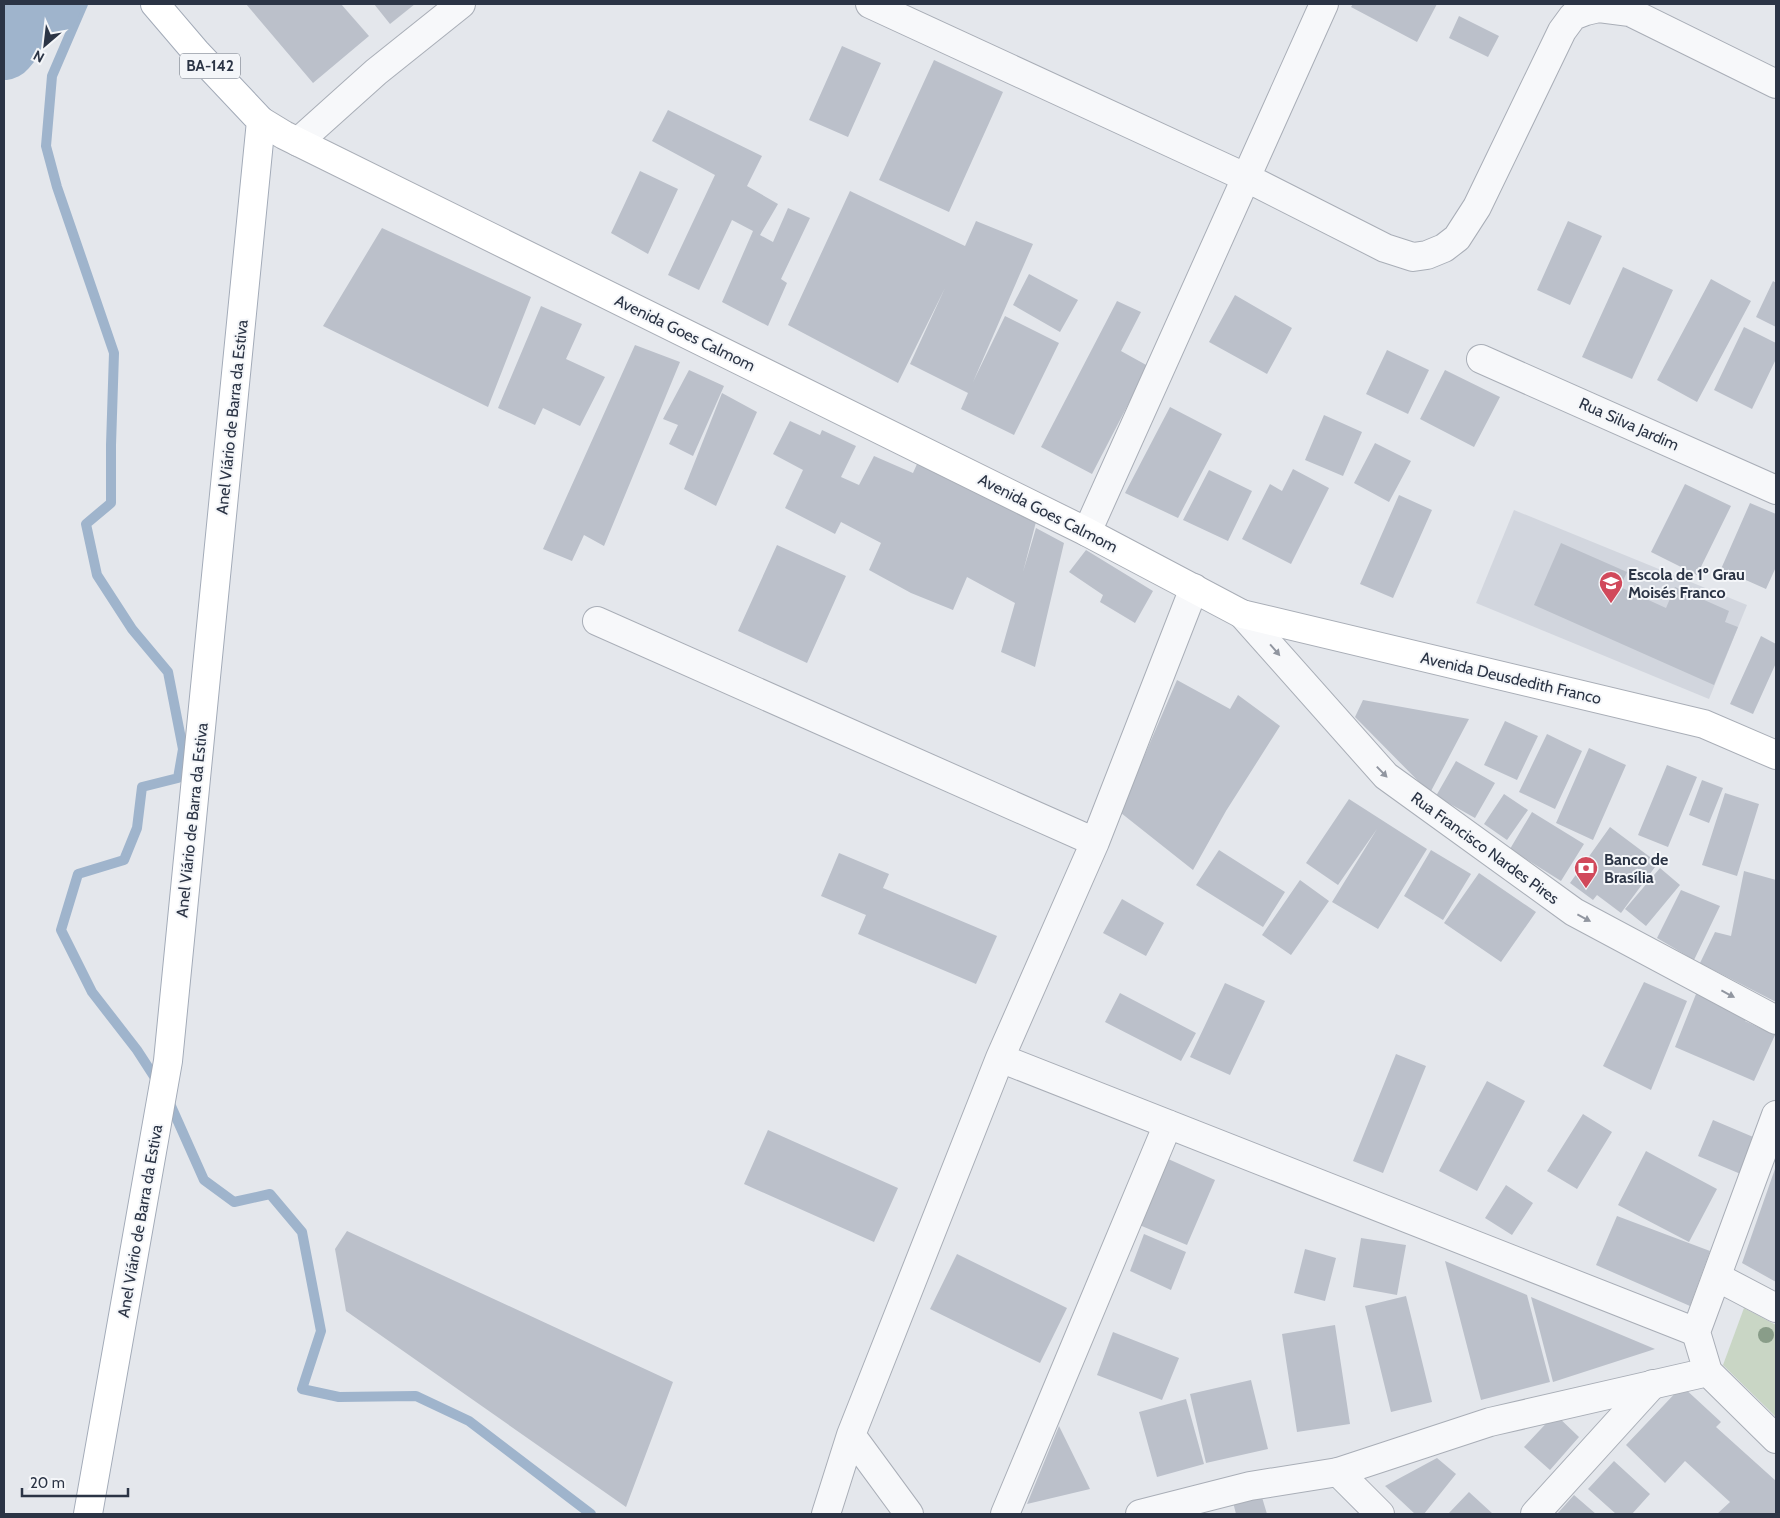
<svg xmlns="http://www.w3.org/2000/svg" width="1780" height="1518" font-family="Cabin,sans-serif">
  <rect width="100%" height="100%" fill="#e4e7ec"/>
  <path fill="#d2d6de" d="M1514 510 1747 605 1709 699 1476 603Z"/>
  <path fill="#c9d6c5" d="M1744 1308 1776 1325V1417L1723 1365Z"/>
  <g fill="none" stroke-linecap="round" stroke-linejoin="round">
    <path stroke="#9fb4cc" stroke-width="10" d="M83 4 52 76 46 146 57 187 114 353 111 445V503L86 524 97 575 132 629 168 672 183 749 178 778 142 787 137 828 124 860 78 874 61 930 92 992 137 1050 159 1084
      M167 1097 204 1180 234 1202 270 1194 302 1232 321 1331 302 1389 339 1397 416 1396 469 1421 591 1514"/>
    <path stroke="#9fb4cc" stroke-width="64" d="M4 48 35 11 49 4"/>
  </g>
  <path fill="#bbc0ca" d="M246 4H341L369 36 313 83Z
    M374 4H415L390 24Z
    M1353 4H1437L1417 42 1351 7Z
    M1459 16 1499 36 1488 57 1449 38Z
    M842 46 881 63 848 137 809 120Z
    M934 60 1003 92 949 212 879 180Z
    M668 110 762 156 747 186 778 204 760 235 773 242 788 208 810 218 781 279 787 283 768 326 722 302 753 231 732 220 699 290 668 275 715 175 652 141Z
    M640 171 678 189 648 254 611 233Z
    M850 191 965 246 976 221 1033 244 973 382 1005 316 1059 343 1014 435 961 409 968 393 910 364 945 288 898 383 788 325Z
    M1568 221 1602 236 1570 305 1537 290Z
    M382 228 531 297 488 407 323 326Z
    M1623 267 1673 290 1632 379 1582 357Z
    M1029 274 1078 300 1060 332 1013 305Z
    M1711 279 1751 301 1697 402 1657 380Z
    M1773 281 1776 283V327L1756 317Z
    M1235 295 1292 328 1267 374 1209 342Z
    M1117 301 1141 312 1121 351 1148 366 1092 474 1041 447Z
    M541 306 582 324 566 359 605 377 580 426 543 408 535 425 498 408Z
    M1744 327 1776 343V359L1752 409 1714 390Z
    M635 345 680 362 604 546 584 535 572 561 543 549Z
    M1387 350 1429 370 1408 414 1366 394Z
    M689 370 724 386 693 456 669 444 678 425 663 419Z
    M1445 370 1500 397 1474 447 1420 419Z
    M722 393 757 412 716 506 684 489Z
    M1170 407 1222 434 1178 518 1125 493Z
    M1324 415 1362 432 1343 476 1305 460Z
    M790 421 820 435 822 430 856 446 841 477 859 485 874 456 913 473 917 464 1037 518 1023 572 1036 528 1064 543 1035 667 1001 652 1015 603 967 577 953 610 911 593 869 570 881 543 841 522 835 534 785 508 803 470 773 454Z
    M1375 443 1411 461 1389 502 1354 483Z
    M1293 469 1329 488 1291 564 1242 539 1270 484 1282 491Z
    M1209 470 1252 491 1228 541 1183 520Z
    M1685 484 1731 506 1697 575 1651 552Z
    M1399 495 1432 510 1393 598 1360 584Z
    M1750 503 1776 514V567L1766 589 1721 569Z
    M1561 543 1627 572 1620 587 1666 608 1675 587 1729 611 1725 622 1738 627 1714 685 1534 605Z
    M777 545 846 576 807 663 738 631Z
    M1086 550 1153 591 1135 623 1100 602 1103 595 1069 572Z
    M1761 636 1776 644V663L1753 714 1730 704Z
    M1177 680 1230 709 1238 695 1280 726 1226 811 1193 870 1116 809 1143 759Z
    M1363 700 1469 719 1430 793 1355 717Z
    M1505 721 1538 736 1517 780 1484 765Z
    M1547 734 1582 751 1555 809 1519 792Z
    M1589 748 1626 765 1593 840 1556 823Z
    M1456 761 1495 783 1475 818 1436 796Z
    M1667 765 1697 777 1668 847 1638 835Z
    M1702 780 1723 788 1709 823 1689 815Z
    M1725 793 1759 804 1737 876 1702 865Z
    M1504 794 1528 810 1507 840 1484 824Z
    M1349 799 1427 849 1378 929 1332 902 1377 829 1338 885 1306 863Z
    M1532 812 1584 844 1561 881 1510 849Z
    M1610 827 1658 863 1621 913 1597 895 1593 900 1570 883Z
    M1219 850 1285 892 1263 927 1196 885Z
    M1431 850 1471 874 1443 920 1404 896Z
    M839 853 889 874 883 888 997 936 976 984 858 934 866 915 821 896Z
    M1660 868 1680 885 1646 926 1625 909Z
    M1744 871 1776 880V1002L1700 963 1715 932 1731 936Z
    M1479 873 1536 912 1501 962 1444 923Z
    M1300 880 1329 901 1291 955 1262 935Z
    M1681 890 1720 906 1694 960 1657 938Z
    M1122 899 1164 923 1146 956 1103 933Z
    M1644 982 1687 1001 1651 1090 1603 1066Z
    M1225 983 1265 1001 1230 1075 1190 1057Z
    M1698 989 1749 1012 1745 1021 1775 1035 1754 1081 1675 1047Z
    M1120 993 1196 1033 1181 1061 1105 1022Z
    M1396 1054 1426 1066 1383 1173 1353 1161Z
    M1487 1081 1525 1101 1477 1191 1439 1171Z
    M1583 1114 1612 1132 1577 1189 1547 1171Z
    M1713 1120 1758 1139 1743 1175 1698 1156Z
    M768 1130 898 1188 874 1242 744 1184Z
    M1646 1151 1717 1189 1689 1242 1618 1205Z
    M1166 1158 1215 1180 1187 1245 1137 1224Z
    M1776 1166V1282L1742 1263Z
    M1506 1185 1533 1203 1512 1235 1485 1218Z
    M1617 1216 1710 1251 1690 1306 1596 1265Z
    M347 1231 673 1382 626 1507 346 1311 335 1249Z
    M1144 1234 1186 1252 1171 1290 1130 1271Z
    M1361 1238 1406 1245 1397 1295 1353 1287Z
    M1305 1249 1336 1258 1325 1301 1294 1293Z
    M957 1254 1067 1308 1040 1363 930 1309Z
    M1445 1261 1527 1295 1550 1382 1481 1400Z
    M1406 1296 1432 1402 1391 1412 1365 1306Z
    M1531 1297 1655 1349 1553 1382Z
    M1335 1325 1350 1424 1297 1432 1282 1334Z
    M1113 1332 1179 1358 1162 1400 1097 1375Z
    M1251 1380 1268 1449 1206 1463 1190 1394Z
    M1682 1386 1721 1422 1716 1427 1776 1481V1514H1717L1730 1502 1685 1461 1665 1483 1626 1445Z
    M1186 1399 1204 1464 1157 1477 1139 1412Z
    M1555 1414 1579 1437 1550 1470 1524 1447Z
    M1059 1426 1090 1489 1027 1504Z
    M1437 1458 1456 1474 1424 1514H1415L1385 1486Z
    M1614 1461 1650 1494 1632 1514H1616L1588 1489Z
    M1469 1492 1493 1514H1448Z
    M1261 1494 1267 1514H1236L1233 1502Z
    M1574 1495 1596 1514H1557Z"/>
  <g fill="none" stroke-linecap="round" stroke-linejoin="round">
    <g stroke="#a9aeb7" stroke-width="30">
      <path id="minor" d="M870 4 1245 177 1385 248 1413 257 1427 255 1444 248 1457 238 1477 207 1562 31 1573 16 1586 11 1599 8 1630 12 1776 84
        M298 142 376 72 461 4
        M1481 359 1776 490
        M1087 532 1324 4
        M597 621 1095 842
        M1000 1058 1696 1332
        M1717 1277 1776 1308
        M851 1435 909 1514
        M1338 1472 1380 1514
        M826 1514 851 1435 1000 1058 1095 842 1194 588
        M1005 1514 1168 1124
        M1535 1514 1653 1384"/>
    </g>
    <g stroke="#a9aeb7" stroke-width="30">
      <path id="tertiary" d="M1242 614 1386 776 1574 912 1776 1020
        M1776 1115 1696 1332 1708 1372 1776 1439
        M1140 1514 1250 1486 1338 1472 1490 1422 1708 1372"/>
    </g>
    <g stroke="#a9aeb7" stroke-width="30">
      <path id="secondary" d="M261 121 284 135 1087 532 1242 614 1704 724 1776 755"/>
    </g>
    <g stroke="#a3abb8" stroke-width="30">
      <path id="primary" d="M88 1514 168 1061 261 121 196 52 155 4"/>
    </g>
    <use href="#minor" stroke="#f7f8fa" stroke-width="28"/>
    <use href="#tertiary" stroke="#f7f8fa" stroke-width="28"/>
    <use href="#secondary" stroke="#fff" stroke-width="28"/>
    <use href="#primary" stroke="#fff" stroke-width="28"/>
  </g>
  <circle fill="#899d89" cx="1766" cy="1335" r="8"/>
  <defs><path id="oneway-solid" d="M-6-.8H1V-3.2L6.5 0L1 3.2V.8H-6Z" transform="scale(1.25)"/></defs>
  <g fill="#9196a0">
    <use href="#oneway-solid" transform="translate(1275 650) rotate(49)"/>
    <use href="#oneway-solid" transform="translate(1382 772) rotate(46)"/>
    <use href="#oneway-solid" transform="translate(1584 918) rotate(28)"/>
    <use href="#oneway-solid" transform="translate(1728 994) rotate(28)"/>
  </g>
  <defs>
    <g id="school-pin" transform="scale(1.25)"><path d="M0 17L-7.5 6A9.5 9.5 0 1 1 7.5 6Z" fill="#d1495b" stroke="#f4f6f9"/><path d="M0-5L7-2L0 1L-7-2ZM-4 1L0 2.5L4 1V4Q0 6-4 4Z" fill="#fff"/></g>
    <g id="bank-pin" transform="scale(1.25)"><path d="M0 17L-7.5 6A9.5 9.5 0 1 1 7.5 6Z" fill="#d1495b" stroke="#f4f6f9"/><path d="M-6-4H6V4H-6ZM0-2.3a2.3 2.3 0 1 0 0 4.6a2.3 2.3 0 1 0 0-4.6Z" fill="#fff"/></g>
  </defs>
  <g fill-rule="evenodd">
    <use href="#school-pin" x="1611" y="583"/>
    <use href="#bank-pin" x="1586" y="868"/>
  </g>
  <g text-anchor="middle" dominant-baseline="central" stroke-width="4" stroke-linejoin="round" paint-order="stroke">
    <rect fill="#f4f6f9" stroke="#676e7b" stroke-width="1" x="180" y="53.5" width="60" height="25" rx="4"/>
    <g font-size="15" font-weight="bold" fill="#2b3445">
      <text x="210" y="66">BA-142</text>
    </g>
    <g font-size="16" fill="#2b3445" stroke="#f4f6f9">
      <text transform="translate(685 333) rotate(26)">Avenida Goes Calmom</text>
      <text transform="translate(232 417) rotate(-84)">Anel Viário de Barra da Estiva</text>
      <text transform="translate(1629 424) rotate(24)">Rua Silva Jardim</text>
      <text transform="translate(1048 513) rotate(27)">Avenida Goes Calmom</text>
      <text transform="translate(1511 678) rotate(13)">Avenida Deusdedith Franco</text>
      <text transform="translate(192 820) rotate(-84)">Anel Viário de Barra da Estiva</text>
      <text transform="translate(1485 848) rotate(36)">Rua Francisco Nardes Pires</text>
      <text transform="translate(140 1221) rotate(-80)">Anel Viário de Barra da Estiva</text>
    </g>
    <g font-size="16" font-weight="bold" fill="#2b3445" stroke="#f4f6f9" text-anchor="start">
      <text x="1628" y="574">Escola de 1º Grau<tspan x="1628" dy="18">Moisés Franco</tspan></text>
      <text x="1604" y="859">Banco de<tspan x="1604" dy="18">Brasília</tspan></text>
    </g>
  </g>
  <rect width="1780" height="1518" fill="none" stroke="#2b3445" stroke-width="10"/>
  <g transform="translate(45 45) rotate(208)" stroke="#f4f6f9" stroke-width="4" paint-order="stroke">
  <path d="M0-4L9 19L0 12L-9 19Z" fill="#2b3445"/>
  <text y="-8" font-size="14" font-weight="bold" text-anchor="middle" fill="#2b3445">N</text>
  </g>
  <path d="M22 1488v8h106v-8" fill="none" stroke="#2b3445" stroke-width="2.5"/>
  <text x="30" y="1488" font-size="15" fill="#2b3445" stroke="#f4f6f9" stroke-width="4" paint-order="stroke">20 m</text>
</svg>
